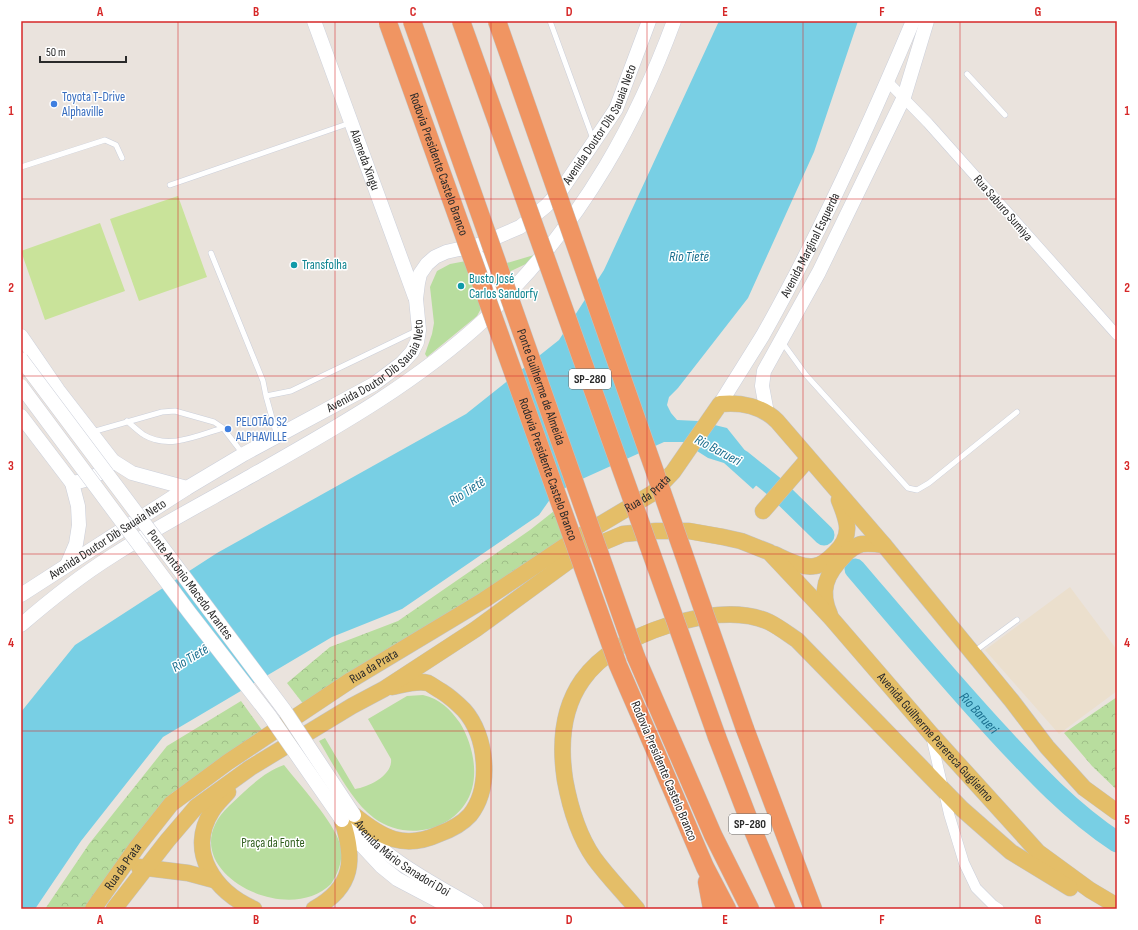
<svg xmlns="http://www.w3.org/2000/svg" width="1138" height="930" font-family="'Sofia Sans Condensed',sans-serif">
  <defs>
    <pattern id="forest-crowns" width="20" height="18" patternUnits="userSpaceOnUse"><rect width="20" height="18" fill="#b8dd9e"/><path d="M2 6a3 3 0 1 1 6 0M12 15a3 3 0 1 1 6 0" fill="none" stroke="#9ebe88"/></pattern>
  </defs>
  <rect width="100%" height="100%" fill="#eae3dd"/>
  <path fill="#ebdfcd" d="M1070 587 1117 650V691L1059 734 985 650Z"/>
  <path fill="#b8dd9e" d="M534 255 530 262 511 271 487 288 483 305 477 316 427 357 425 354 432 334 434 323 430 287 437 271 450 264 466 261 483 270Z
    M423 695C440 699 450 709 460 723 474 746 481 781 465 804 445 834 402 839 374 818 351 801 334 765 319 741L325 738 355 789C369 787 393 775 391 759L368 719 407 696Z
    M284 765C299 784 334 822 340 844 344 857 339 872 331 884 285 930 166 866 229 806 245 791 263 772 284 765Z"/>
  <path fill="url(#forest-crowns)" d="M568 500 579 531 308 710 287 683 330 647 398 621 530 530Z
    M1117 697V790L1092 766 1064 733Z
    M241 701 262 730 172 793 85 909H45L89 844 167 746Z"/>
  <path fill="#c9e39a" d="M178 196 207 277 139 301 110 219Z
    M100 223 125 291 45 320 21 251Z"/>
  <path fill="#78cfe4" d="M719 21H858L814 152 748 298 678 388 669 397 667 405 671 413 677 420 698 421 727 428 751 458 769 471 753 489 724 463 708 458 683 442H664L571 484 551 498 539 515 402 609 332 637 163 737 81 841 35 909H21V712L75 645 217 553 466 414 559 340 604 270Z"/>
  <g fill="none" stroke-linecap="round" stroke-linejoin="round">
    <g stroke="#78cfe4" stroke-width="21">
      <path d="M741 460 776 488 824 535"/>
      <path id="s1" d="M855 569C902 624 948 679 997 732 1034 772 1071 812 1117 842"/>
    </g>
    <g stroke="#cbcfda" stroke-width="6">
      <path id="service" d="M550 21 593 139
        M967 74 1005 115
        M21 167 105 140 116 145 122 158
        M170 185 350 123
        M211 253 263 381 266 396 291 391 418 330
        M782 342 806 375 908 488 917 490 929 483 1017 412
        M266 396 277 436
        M127 421C133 426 138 431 144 435 169 450 199 435 223 428
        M92 432 162 412 175 411 214 422 223 428 243 454
        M975 651 1017 620"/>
    </g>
    <g stroke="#cbcfda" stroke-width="11">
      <path id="minor" d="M888 82 928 123 1117 335
        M931 736 949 814 964 863 976 888 993 905 999 909"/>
    </g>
    <g stroke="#cbcfda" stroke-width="15">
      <g id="secondary">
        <path id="s2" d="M314 21 415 297"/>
        <path d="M469 249C491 266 494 279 497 306"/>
        <path d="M21 336 58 390 113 461 132 473 187 488"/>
        <path id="s3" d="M720 404C734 381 749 358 763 335 820 234 868 128 913 21"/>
        <path d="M767 413 762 386 764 371 819 272 904 97 927 21"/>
        <path d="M21 416 72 483 78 506 79 525 76 544 67 565"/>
        <path d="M72 483C90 480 101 475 113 461"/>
        <path id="s4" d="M21 595 187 488 244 454 374 384 402 363 412 352 417 342 419 330 416 299 418 283 420 274 427 264 435 257 446 252 459 249H469L520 227 546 206 562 189 616 109 649 21"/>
        <path d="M21 625C50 600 80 576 112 556 157 527 205 502 251 476 332 430 415 384 484 320 493 312 500 302 509 293 585 214 636 124 674 21"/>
        <path id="s5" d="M357 820C376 856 440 887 475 908"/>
        <path d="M345 824 354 837 381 866 397 879 452 908 477 909"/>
      </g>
    </g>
    <g stroke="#c3c3c3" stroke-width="17">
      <g id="primary">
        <path d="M763 511 808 459"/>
        <path d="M774 554C785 559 802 569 815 566 823 565 829 559 835 553 853 535 848 522 839 500"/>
        <path d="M830 615C819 591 826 574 844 556 848 551 856 545 862 544 870 543 877 544 884 545"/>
        <path d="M228 792C223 798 216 804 212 811 186 852 215 892 254 909"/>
        <path d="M354 815C382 838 404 850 439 834 450 830 462 824 470 815 492 787 487 736 464 710 457 703 449 696 441 691 437 689 432 685 428 683 417 680 402 685 392 687"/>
        <path d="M139 867 188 873 214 880"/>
        <path id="s6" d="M93 909 137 847 171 804 228 762 351 680 484 600 574 540 653 493 673 472 720 404C740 402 762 406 777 421L884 545 1012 701 1047 747 1084 788 1117 812"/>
        <path id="s7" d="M114 909 167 841 196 807 250 768 352 706 384 689 476 629 577 555 592 547 623 534 656 531H689L723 537 741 541 769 552 831 618 931 734 1038 852 1090 890 1117 906"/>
        <path d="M314 909C354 887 355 859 342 820"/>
        <path d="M637 909C623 892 607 876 594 858 578 835 570 807 565 780 552 695 590 650 669 625 700 616 738 608 769 622 779 627 788 634 797 640L962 809 1011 852 1070 888"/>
      </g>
    </g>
    <g stroke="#c3c3c3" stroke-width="19">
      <path id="motorway" d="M636 657 713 835 750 909
        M745 729 813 909
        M717 737 752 828 786 909
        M661 764 705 867 727 909
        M707 882 712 909"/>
    </g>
    <use href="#service" stroke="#fff" stroke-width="5"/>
    <use href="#minor" stroke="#fff" stroke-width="10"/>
    <use href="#secondary" stroke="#fff" stroke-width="14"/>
    <use href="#primary" stroke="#e4be68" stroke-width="16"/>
    <use href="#motorway" stroke="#f09562" stroke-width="18"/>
    <g stroke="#cbcfda" stroke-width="15" stroke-linecap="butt">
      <g id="secondary-bridge">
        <path id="s8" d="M21 359 285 711 354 815"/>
        <path d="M21 386 189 612 269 715 342 820"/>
      </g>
    </g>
    <g stroke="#c3c3c3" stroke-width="19" stroke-linecap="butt">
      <g id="motorway-bridge">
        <path id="s9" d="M412 21 636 657"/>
        <path d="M461 21 717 737"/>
        <path d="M497 21 745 729"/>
        <path id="s10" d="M388 23 618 665 661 764"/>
      </g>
    </g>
    <use href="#secondary-bridge" stroke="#fff" stroke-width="14"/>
    <use href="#motorway-bridge" stroke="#f09562" stroke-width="18"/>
  </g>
  <path fill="none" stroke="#d62828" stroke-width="1" stroke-opacity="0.55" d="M178 21V909M335 21V909M491 21V909M647 21V909M803 21V909M960 21V909M21 199H1117M21 376H1117M21 554H1117M21 731H1117"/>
  <g fill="#3f7fe0" stroke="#fff" stroke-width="1.5">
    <circle cx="54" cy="104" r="4"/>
    <circle cx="228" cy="429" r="4"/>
  </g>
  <g fill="#0f9aa8" stroke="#fff" stroke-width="1.5">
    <circle cx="294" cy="265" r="4"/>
    <circle cx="461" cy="286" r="4"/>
  </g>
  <g text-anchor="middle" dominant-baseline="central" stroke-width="3" stroke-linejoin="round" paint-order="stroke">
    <g fill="#fff" stroke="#6a6a6a" stroke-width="1">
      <rect x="569" y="369" width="42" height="20" rx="3"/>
      <rect x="729" y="814" width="42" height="20" rx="3"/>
    </g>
    <g font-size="12" font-weight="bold" fill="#2a2a2a">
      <text x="590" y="379">SP-280</text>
      <text x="750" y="824">SP-280</text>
    </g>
    <g font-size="13" fill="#366cbe" stroke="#fff" text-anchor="start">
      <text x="62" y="97">Toyota T-Drive<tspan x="62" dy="15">Alphaville</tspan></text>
      <text x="236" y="422">PELOTÃO S2<tspan x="236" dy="15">ALPHAVILLE</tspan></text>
    </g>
    <g font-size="13" fill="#2a2a2a" stroke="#fff">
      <text stroke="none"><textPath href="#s4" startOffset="787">Avenida Doutor Dib Sauaia Neto</textPath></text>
      <text stroke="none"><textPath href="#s2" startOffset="148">Alameda Xingu</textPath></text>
      <text stroke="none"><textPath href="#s10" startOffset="150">Rodovia Presidente Castelo Branco</textPath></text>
      <text transform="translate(1003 208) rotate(49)">Rua Saburo Sumiya</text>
      <text stroke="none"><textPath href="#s3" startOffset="183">Avenida Marginal Esquerda</textPath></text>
      <text stroke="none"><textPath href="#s4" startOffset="427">Avenida Doutor Dib Sauaia Neto</textPath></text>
      <text stroke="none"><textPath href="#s9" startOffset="388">Ponte Guilherme de Almeida</textPath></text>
      <text stroke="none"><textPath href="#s10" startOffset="474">Rodovia Presidente Castelo Branco</textPath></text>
      <text stroke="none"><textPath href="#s6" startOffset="700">Rua da Prata</textPath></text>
      <text stroke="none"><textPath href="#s4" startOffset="103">Avenida Doutor Dib Sauaia Neto</textPath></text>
      <text stroke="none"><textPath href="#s8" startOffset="282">Ponte Antônio Macedo Arantes</textPath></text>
      <text stroke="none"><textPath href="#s6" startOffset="376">Rua da Prata</textPath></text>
      <text stroke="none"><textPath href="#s7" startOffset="1037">Avenida Guilherme Perereca Guglielmo</textPath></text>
      <text transform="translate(664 771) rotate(67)">Rodovia Presidente Castelo Branco</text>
      <text stroke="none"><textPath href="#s5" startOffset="60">Avenida Mário Sanadori Doi</textPath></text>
      <text stroke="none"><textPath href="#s6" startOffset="52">Rua da Prata</textPath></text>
    </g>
    <g font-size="13" fill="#0d838f" stroke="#fff" text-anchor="start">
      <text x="302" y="265">Transfolha</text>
      <text x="469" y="279">Busto José<tspan x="469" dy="15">Carlos Sandorfy</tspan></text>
    </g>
    <g font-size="13" fill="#326020" stroke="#fff">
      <text x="273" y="843">Praça da Fonte</text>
    </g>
    <g font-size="14" font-style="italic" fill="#196e8e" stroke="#fff">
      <text x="689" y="256">Rio Tietê</text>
      <text transform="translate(718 450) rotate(28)">Rio Barueri</text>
      <text transform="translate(467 491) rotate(-33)">Rio Tietê</text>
      <text transform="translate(190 658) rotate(-31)">Rio Tietê</text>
      <text stroke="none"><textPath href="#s1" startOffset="190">Rio Barueri</textPath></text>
    </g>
  </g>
  <rect width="1138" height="930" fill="none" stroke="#ffffff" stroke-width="44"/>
  <path d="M40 56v6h86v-6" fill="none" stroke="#2a2a2a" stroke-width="2"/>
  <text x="46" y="56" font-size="12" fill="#2a2a2a" stroke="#ffffff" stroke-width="3" paint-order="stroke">50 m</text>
  <rect x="22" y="22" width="1094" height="886" fill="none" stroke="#d62828" stroke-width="1.5"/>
  <g font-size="13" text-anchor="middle" font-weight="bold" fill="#d62828">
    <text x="100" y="16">A</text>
    <text x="256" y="16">B</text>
    <text x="413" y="16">C</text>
    <text x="569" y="16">D</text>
    <text x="725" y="16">E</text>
    <text x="882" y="16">F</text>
    <text x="1038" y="16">G</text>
    <text x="11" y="115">1</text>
    <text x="1127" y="115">1</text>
    <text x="11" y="292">2</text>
    <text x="1127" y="292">2</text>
    <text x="11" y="470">3</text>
    <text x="1127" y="470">3</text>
    <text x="11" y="647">4</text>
    <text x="1127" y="647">4</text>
    <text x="11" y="824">5</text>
    <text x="1127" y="824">5</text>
    <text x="100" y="924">A</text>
    <text x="256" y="924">B</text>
    <text x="413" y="924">C</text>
    <text x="569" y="924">D</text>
    <text x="725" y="924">E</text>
    <text x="882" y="924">F</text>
    <text x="1038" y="924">G</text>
  </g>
</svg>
